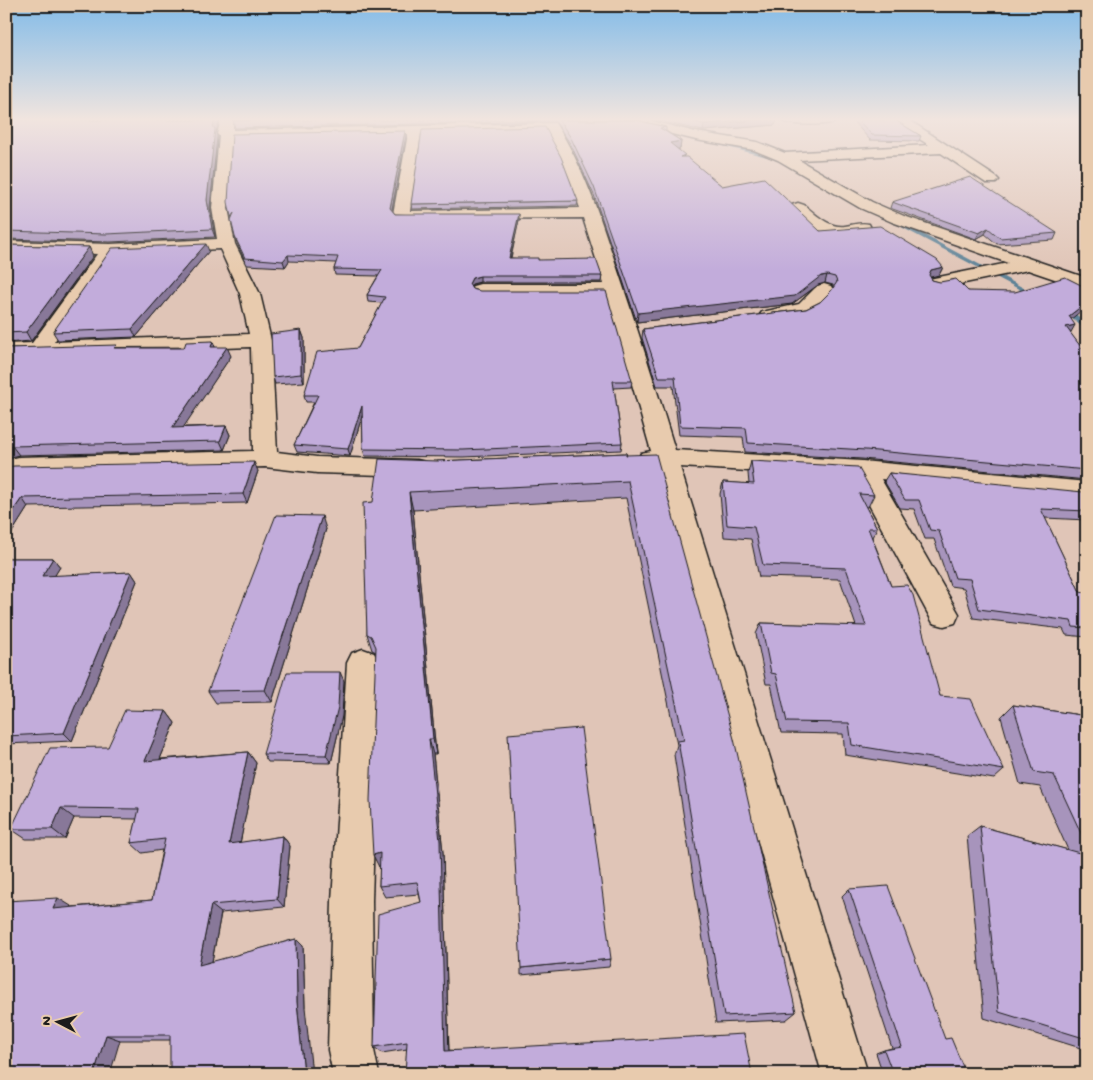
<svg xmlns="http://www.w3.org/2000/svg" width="1093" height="1080" font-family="'Gochi Hand',sans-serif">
  <rect width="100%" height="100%" fill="#e0c5b7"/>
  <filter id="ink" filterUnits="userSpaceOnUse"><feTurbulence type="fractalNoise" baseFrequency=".02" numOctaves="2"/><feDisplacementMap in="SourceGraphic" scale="10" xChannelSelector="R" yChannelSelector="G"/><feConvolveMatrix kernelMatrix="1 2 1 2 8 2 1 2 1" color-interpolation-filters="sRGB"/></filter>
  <g filter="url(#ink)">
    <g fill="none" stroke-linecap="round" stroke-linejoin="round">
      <path fill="#5d8297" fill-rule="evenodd" d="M713 140 781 157 782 158 779 160 711 143Z
        M888 218H892L1037 295 1032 296 888 220Z
        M1060 308C1072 308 1079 317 1087 325V331L1069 316 1060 312Z"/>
      <g stroke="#1c1c1c" stroke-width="3">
        <path id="minor" d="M221 120H233V130L555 123C583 165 599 214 615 262 636 324 656 387 675 450L862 461 1087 482V500L881 479 959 614 955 623 944 626 933 623 854 477 680 467 868 1074H822L655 467 641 465 638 459 641 453 651 451 607 296H480L473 294 471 290 473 286 480 284H604L583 218 397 219 393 214 408 134 232 138 228 208 235 244 260 294 271 340 277 452 317 457 417 460 426 462 430 468 426 474 417 476 317 473 265 467 20 473 6 477V460L19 457 253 451 251 347 6 356V344L32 343 97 254 6 251V241L110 244 217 239 212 208 219 136 217 134ZM546 130 563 161 580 208 410 211 421 133ZM220 249 240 294 249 334 54 342 115 254Z
          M625 120H647L696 132 757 142 785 153 929 145 889 120H909L996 177 999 180 996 183H986L941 153 799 160 872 202 904 216 1087 278V290L1028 270 936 289 929 287 927 283 929 279 1008 263 892 222 860 208 778 160 754 150 696 140 627 123Z
          M782 120H839C833 126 788 126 782 120Z
          M798 203 804 205C816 214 828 228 845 226 853 225 861 222 869 224L871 228 869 232C832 241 821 235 792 211L790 208 792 205Z
          M824 284 831 286 833 290 812 313 769 322 762 320 759 316 762 312 799 304 817 286Z
          M363 649 374 653 379 663 372 901 374 1050 379 1074H333L328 1050 332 901 347 663 352 653Z"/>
      </g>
      <use href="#minor" fill="#e8cbae" fill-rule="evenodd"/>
    </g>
    <path fill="#a794bc" stroke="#1c1c1c" d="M6 120 216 132 217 137 210 208 215 237 110 242 6 239Z
      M233 120H636L666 127V131L681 141 680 149H677L684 157 722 186 820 231 943 267 939 275 930 277 932 280 968 291 1071 319 1070 333 1087 355V480L862 459 745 452 743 437 679 435 673 386H657L642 338 643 329 806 309 820 302 831 291 833 288V285L825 283 818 285 792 304 637 322 594 195 571 145 555 121 235 128Z
      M655 120H777L775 125 703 131Z
      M852 120H895L921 136 919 141 870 140Z
      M405 131 406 136 392 210 395 214 519 220 511 258 538 260 602 276 601 282H480L472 284 471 288 472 289 632 381 631 387 614 388 622 443 621 450 464 457 365 456 363 449 362 416 350 456 297 452 294 445 314 402H306L304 395 358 348 382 303 368 302 367 295 378 276 335 275 334 269 336 263 289 261 285 267 247 265 237 243 235 237 231 217Z
      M578 201 577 206 412 209 411 204Z
      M892 202 1057 233 1054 240 997 244 985 234 976 239 890 208Z
      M6 245 89 247 93 256 31 341 6 343Z
      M209 251 136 337 58 340 53 332Z
      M301 330 304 338V382L275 384 273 377Z
      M215 347 231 356 183 427 226 426 230 435 224 450 19 455 6 458V348Z
      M626 453 796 1012 786 1020 716 1023 674 755 677 745 626 498 413 510 436 754H433L443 853 449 1050 752 1074 407 1049 382 1053 374 1047 421 902 419 894 385 897 379 886 380 867H379L376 652 372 650 367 634 373 502 437 461Z
      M751 461 874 495 868 507H866L877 528 872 537 891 586 940 696 1004 770 994 779 845 755 843 734 781 733 771 684H766L756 634 761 623 856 626 840 579 759 577 751 539 724 537 720 494 723 482 749 484 748 473Z
      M6 467 258 471 247 503 28 507 6 542Z
      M889 473 1087 498V520L1045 518 1080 592 1087 593V637L1066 635 1063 629 973 618 964 588 950 586 934 539H925L914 509 900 508 884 481Z
      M326 529 272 702 216 703 208 691Z
      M6 558H53L60 567 54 576 131 572 137 581 72 741 6 744Z
      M344 681 342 716 331 763 268 762 263 754Z
      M1013 705 1087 716V906H1086L1087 911V1050L984 1018 967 836 980 826 1068 850 1040 787 1020 784 1001 717Z
      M166 711 175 723 160 759 248 752 256 763 240 843 283 836 290 846 284 907 221 913 212 962 296 939 303 946 305 1007 170 1040H120L6 1074 71 906V907L152 900 162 850 142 853 131 843 137 819 74 818 65 839H26L11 829 108 747Z
      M849 889 945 1039 966 1074H883L876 1053 884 1050 892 1048 842 896Z
      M611 959 609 967 521 975V968Z"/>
    <path fill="#887899" stroke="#1c1c1c" d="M215 120H220L216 132 217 137 210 208 215 237 212 229 207 200 213 126Z
      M757 120H777L775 125 703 131 704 124Z
      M405 131 406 136 391 214 390 208Z
      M681 141 680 149 669 150 670 143Z
      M519 214V220L509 264V258Z
      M988 228 985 234 976 239 979 233Z
      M206 244 209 251 136 337 132 329Z
      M89 247 93 256 31 341 26 332Z
      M288 255 289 261 285 267 283 261Z
      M943 267 939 275 927 278 931 270Z
      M827 275 825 283 818 285 792 304 637 322 638 313Z
      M480 276V282L472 284 469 291V284L472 278Z
      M1087 302V306L1064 325 1069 316Z
      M1075 325 1070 334 1066 327Z
      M301 330 304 338V382L301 374Z
      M213 341 216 350 211 347Z
      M227 347 231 356 177 437 172 428Z
      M362 406 363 413 350 456 348 449Z
      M226 426 230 435 224 450 220 441Z
      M12 446 19 455 6 458V448Z
      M254 462 258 471 247 503 243 494Z
      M409 492 413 510 436 754 433 739Z
      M22 498 28 507 6 542V521Z
      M322 516 326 529 272 702 265 690Z
      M53 558 60 567 49 585 42 576Z
      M131 572 137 581 72 741 64 733Z
      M340 672 344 681 342 716 331 763 326 755Z
      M166 711 175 723 155 771 145 761Z
      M429 739 433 754 443 853 449 1057 445 1051Z
      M248 752 256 763 238 854 229 844Z
      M61 808 74 818 65 839 52 829Z
      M283 836 290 846 284 907 277 899Z
      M380 853 386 866 379 867 373 855Z
      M58 898 71 906 68 917 53 909Z
      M211 905 221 913 210 972 199 965Z
      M296 939 303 946 305 1007 312 1074H304L297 1002Z
      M106 1035 120 1040 110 1074H94Z"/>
    <path fill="#c2acdb" stroke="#1c1c1c" d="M6 120H215L213 126 215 129 207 200 212 229 106 234 6 231Z
      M233 120H283L233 121Z
      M559 120H636L666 127 660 128 681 141 670 143 685 155 680 157H687L722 186 764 178 820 231 880 226 937 260 943 267 931 270 929 275 932 280 940 282 956 279 968 291 1015 292 1065 277 1087 288V302L1069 316 1075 325 1066 327 1087 355V470L866 450 748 443 746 428 680 426 675 377H659L643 329 806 309 820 302 831 291 837 282 835 277 827 275 821 276 795 296 638 313 594 187 571 138Z
      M686 120H757L704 124Z
      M858 120H895L921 136 872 135Z
      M545 127 561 157 578 201 411 204 422 130Z
      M405 131 390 208 395 214H519L509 258H538V260L596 259 602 276H480L472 278 469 284 472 289 480 291H606L632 381H613L622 443 463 450 363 449 362 406 348 449 294 445 318 395H304L317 352 358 348 385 297 367 295 382 270 334 269 338 257 288 255 283 261 245 258 235 237 231 220 234 213 231 217 228 202 232 134Z
      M970 177 1057 233 1000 238 988 228 979 233 892 202Z
      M206 244 132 329 53 332 112 248Z
      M6 245 89 247 26 332 6 333Z
      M301 330V374L273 377 271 334Z
      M213 341 211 347H227L172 428 226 426 220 441 12 446 6 448V348L117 345 114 348H184L186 342Z
      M626 453V455L656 454 734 739 796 1012 724 1016 678 741 684 740 628 481 409 492 433 739H429L440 841 445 1051 744 1034 752 1074H405L407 1042 374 1047 378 914 421 902 417 882 379 886 380 853 373 855 370 800 376 647 371 636 367 634 363 503 373 502 379 459 437 461Z
      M751 461 858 467 874 495 859 494 877 528H868L891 586 907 585 913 595 940 696 971 699 1004 770 852 745 849 723 787 722 776 674 771 673 761 623 866 626 846 568 763 565 754 527 727 525 723 482 754 484Z
      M254 462 243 494 22 498 6 521V467L14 466Z
      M889 473 1083 492 1087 498V511L1041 509 1080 592 1087 593V628L1073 627 1071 621 979 609 970 579 955 578 939 531 930 530 919 500H905Z
      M276 515 322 516 265 690 208 691Z
      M6 558H53L42 576 131 572 64 733 6 736Z
      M287 672H340L338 707 326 755 263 754Z
      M1013 705 1087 716V846L1054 775 1034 772Z
      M125 710 166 711 145 761 248 752 229 844 283 836 277 899 211 905 199 965 296 939 297 1002 304 1074H170V1035H106L94 1074H6V901L58 898 53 909 152 900 165 839 131 843 139 809 61 808 52 829H11L50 748 108 747Z
      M581 728 611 959 521 968 508 734Z
      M980 826 1087 855V897H1084L1087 911V1039L999 1012Z
      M888 886 945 1039 951 1038 966 1074H893L884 1050 902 1047 849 889Z"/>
  </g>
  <linearGradient id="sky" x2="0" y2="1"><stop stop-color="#82bbe8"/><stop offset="0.44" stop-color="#f1e5df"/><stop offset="1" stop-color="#f1e5df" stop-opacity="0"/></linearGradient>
  <rect width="1093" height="271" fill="url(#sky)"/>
  <rect width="1093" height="1080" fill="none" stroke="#e8cbae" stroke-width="25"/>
  <rect x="12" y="12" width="1068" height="1055" fill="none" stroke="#1c1c1c" stroke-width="2" filter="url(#ink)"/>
  <g transform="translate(58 1022) rotate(276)" stroke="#e8cbae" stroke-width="4" paint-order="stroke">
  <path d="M0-4L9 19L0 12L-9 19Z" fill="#1c1c1c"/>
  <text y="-8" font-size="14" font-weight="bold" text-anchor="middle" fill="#1c1c1c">N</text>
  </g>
</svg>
